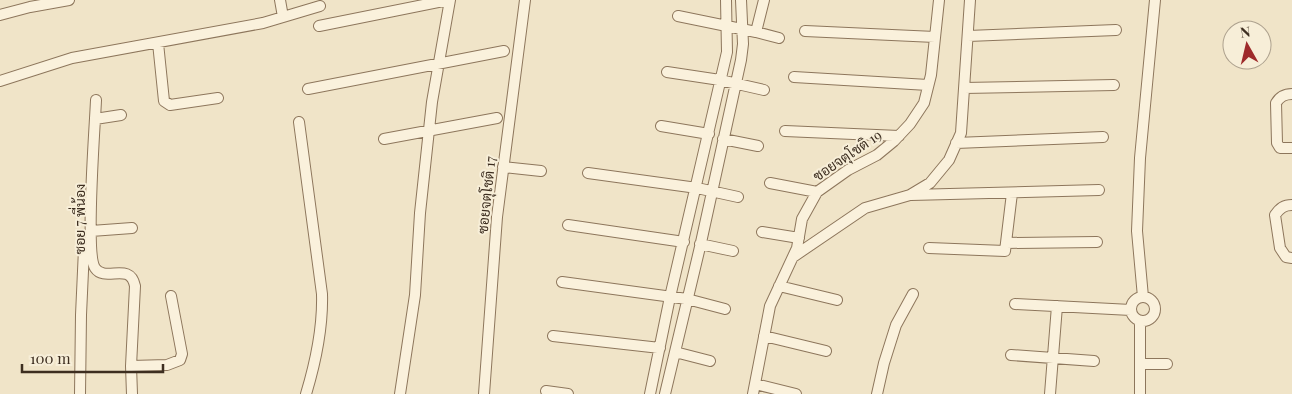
<svg xmlns="http://www.w3.org/2000/svg" width="1292" height="394" font-family="'Playfair Display',Sarabun,serif">
  <rect width="100%" height="100%" fill="#f0e4c8"/>
  <g fill="none" stroke-linecap="round" stroke-linejoin="round">
    <g stroke="#8d765c" stroke-width="12">
      <path id="minor" d="M280 0 283 17
        M0 15 30 7 69 0
        M678 16 756 32 764 0
        M319 26 448 0
        M805 31 935 37
        M756 32 779 38
        M968 36 1116 30
        M158 43 164 101 170 105 218 98
        M667 72 720 80 764 90
        M794 77 928 85
        M0 81 72 58 263 23 320 6
        M964 88 1114 85
        M308 89 504 51
        M1292 94C1285 94 1280 96 1276 103L1277 143 1280 148H1292
        M96 100C95 126 85 253 95 268 105 283 130 261 135 286L131 366 132 394
        M95 119 121 115
        M299 122 322 294C323 329 316 361 306 394
        M661 126 709 134
        M785 131 899 136
        M384 139 497 118
        M723 139 758 146
        M956 143 1103 137
        M503 167 541 171
        M588 173 697 188 738 197
        M770 183 817 192
        M911 195 1099 190
        M1292 205C1284 205 1280 208 1275 215L1280 248 1286 257 1292 258
        M568 225 684 242
        M91 231 132 228
        M762 232 799 238
        M1006 243 1097 242
        M700 244 733 251
        M929 248 1005 251 1012 193
        M793 257 865 208 910 195 930 183 949 160 961 133 970 0
        M562 282 687 299 725 309
        M779 286 837 300
        M1143 297 1137 231 1140 158 1155 0
        M1131 309a12 12 0 1 1 24 0a12 12 0 1 1-24 0Z
        M1015 304 1131 310
        M553 336 660 348
        M764 336 826 351
        M675 352 710 361
        M1011 355 1094 361
        M1140 364H1167
        M131 366 167 365 180 360 182 354 171 296
        M755 384 796 394
        M546 391 568 394
        M80 394 81 315 84 249
        M400 394 415 295 420 213 432 102 450 0
        M484 394 497 217 525 0
        M650 394 670 297 727 52 726 0
        M665 394 700 247 741 60 743 44 741 0
        M753 394 770 306 797 248 802 219 817 192 848 170 877 155 894 141 910 124 924 103 931 75 939 0
        M877 394 884 363 896 325 913 294
        M1050 394 1057 306
        M1140 394V321"/>
    </g>
    <use href="#minor" stroke="#faf1dc" stroke-width="10"/>
  </g>
  <g text-anchor="middle" dominant-baseline="central" stroke-width="4" stroke-linejoin="round" paint-order="stroke">
    <g font-size="14" fill="#3d2e20" stroke="#f7eed8">
      <text transform="translate(847 155) rotate(-34)">ซอยจตุโชติ 19</text>
      <text transform="translate(486 195) rotate(-84)">ซอยจตุโชติ 17</text>
      <text transform="translate(79 219) rotate(-90)">ซอย 7 พี่น้อง</text>
    </g>
  </g>
  <g transform="translate(1247 45) rotate(352)"><circle r="24" fill="#f7eed8" stroke="#ada18e"/>
  <path d="M0-4L9 19L0 12L-9 19Z" fill="#9e2a2b"/>
  <text y="-8" font-size="14" font-weight="bold" text-anchor="middle" fill="#3d2e20">N</text>
  </g>
  <path d="M22 364v8h141v-8" fill="none" stroke="#3d2e20" stroke-width="2.5"/>
  <text x="30" y="364" font-size="15" fill="#3d2e20" stroke="#f7eed8" stroke-width="4" paint-order="stroke">100 m</text>
</svg>
